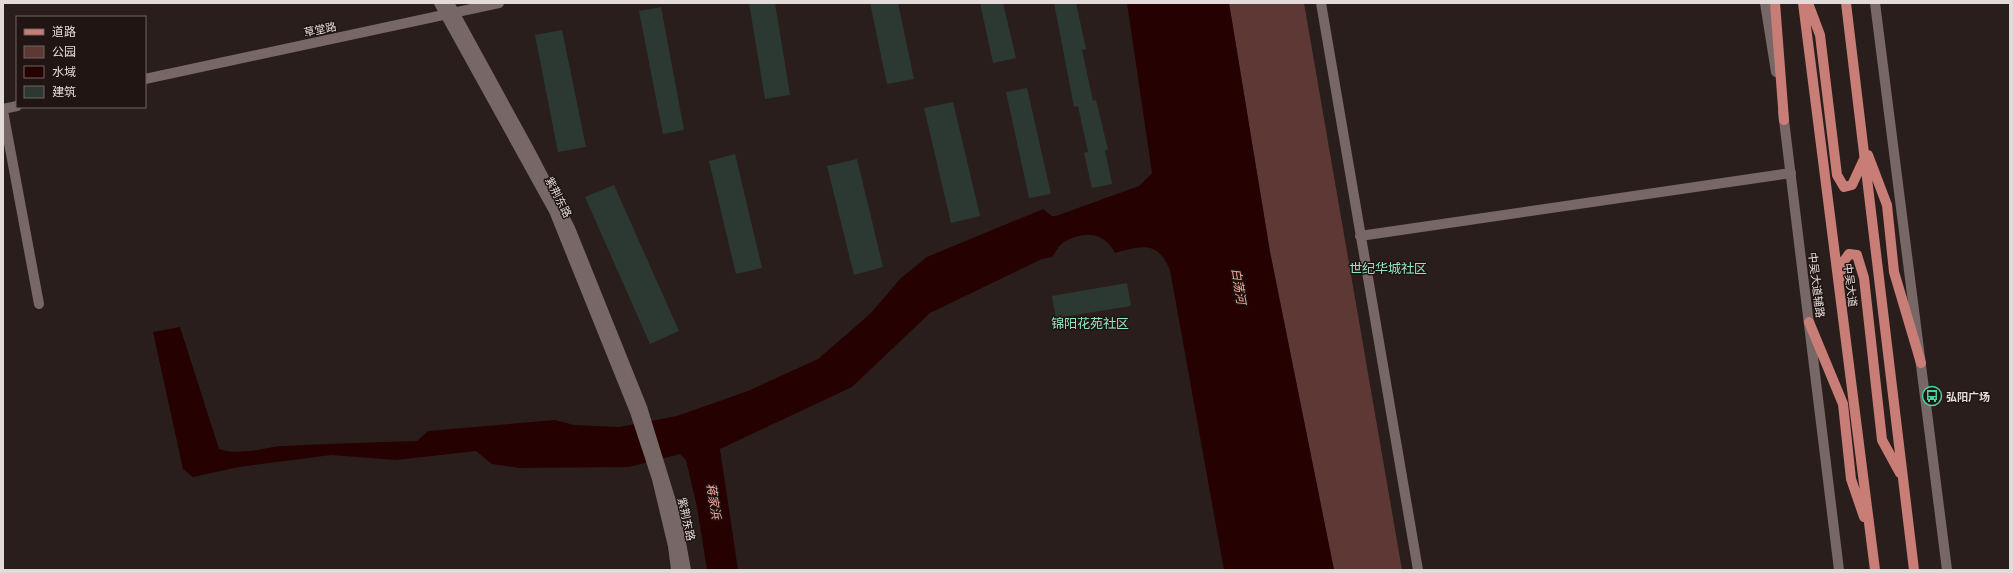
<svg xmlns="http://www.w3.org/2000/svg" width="2013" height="573" font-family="'Noto Sans','Noto Sans SC',sans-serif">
  <rect width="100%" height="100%" fill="#2a1e1d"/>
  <path fill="#5d3834" d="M1229 3H1304L1402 570H1334L1270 252Z"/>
  <path fill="#260102" d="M1127 3H1229L1270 252 1334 570H1224L1170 270C1157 240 1142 246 1115 253 1105 232 1083 230 1064 242 1059 245 1055 253 1052 257L1042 259 930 313 852 387 720 449 738 570H707L697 507 686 460 680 454 629 467 519 468 492 464 476 451 396 460 331 455 239 467 193 477 183 469 153 332 180 327 219 449C240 456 261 448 282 446 327 444 372 442 417 441L428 431 555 420 574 425 619 427 677 416 748 391 818 359 870 314 901 278 927 257 1043 209 1052 216H1056L1139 186 1152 173Z"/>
  <path fill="#2c3832" d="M749 3H775L790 95 765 99Z
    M870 3H898L914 79 887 84Z
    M980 3H1003L1016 58 993 63Z
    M1054 3H1076L1086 49 1082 50 1093 101 1096 100 1108 150H1105L1112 184 1092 188 1084 153 1088 152 1078 106 1074 107Z
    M661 7 684 130 663 134 639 11Z
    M562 30 586 147 558 152 535 35Z
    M1027 88 1051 194 1029 198 1006 92Z
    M953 102 980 216 951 223 924 108Z
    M735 154 762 268 736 274 709 161Z
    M857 159 883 267 854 275 827 166Z
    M614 185 679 331 650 344 585 197Z
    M1127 283 1131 306 1056 318 1052 296Z"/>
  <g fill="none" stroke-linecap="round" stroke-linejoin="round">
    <path stroke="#776867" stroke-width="10" d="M1321 3 1418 570
      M145 79 499 3
      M3 109 17 106
      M3 111 39 304
      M1360 236 1791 173"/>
    <path stroke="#776867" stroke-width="10" d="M439 3 554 211 635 412 657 479 673 546 676 570
      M449 3 530 151 570 228 642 407 677 521 686 570
      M1765 3 1776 72
      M1875 3 1947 570
      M1783 112 1839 570"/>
    <path stroke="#c87e77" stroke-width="10" d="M1775 3 1784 120
      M1803 3 1875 570
      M1808 3 1820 35 1837 175 1844 187 1852 185 1864 159
      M1846 3 1914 570
      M1868 155 1887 205 1894 272 1921 363
      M1840 278 1844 261 1849 254 1857 255 1864 278 1882 440 1900 473
      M1809 322 1843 404 1851 479 1864 517"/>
  </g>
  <defs>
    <g id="bus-ring" transform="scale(1)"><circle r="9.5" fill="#201513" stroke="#48d49d" stroke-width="1.5"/><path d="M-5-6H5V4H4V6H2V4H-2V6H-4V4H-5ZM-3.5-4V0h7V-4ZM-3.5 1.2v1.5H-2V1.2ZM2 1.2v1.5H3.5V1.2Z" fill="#48d49d"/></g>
  </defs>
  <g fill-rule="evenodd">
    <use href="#bus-ring" x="1932" y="396"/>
  </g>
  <g text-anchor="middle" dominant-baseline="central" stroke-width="3" stroke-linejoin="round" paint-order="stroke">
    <g font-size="11" fill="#e3dbda" stroke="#201513">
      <text transform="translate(320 29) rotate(-12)">草堂路</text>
      <text transform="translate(559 197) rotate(63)">紫荆东路</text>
      <text transform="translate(1817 285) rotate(83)">中吴大道辅路</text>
      <text transform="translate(1851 285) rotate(83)">中吴大道</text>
      <text transform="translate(687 519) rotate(77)">紫荆东路</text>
    </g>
    <g font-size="11" font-weight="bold" fill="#e3dbda" stroke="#201513" text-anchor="start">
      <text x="1946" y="396">弘阳广场</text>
    </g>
    <g font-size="12" font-style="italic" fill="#f6a79e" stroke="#201513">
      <text transform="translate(1239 286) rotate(81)">白荡河</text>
      <text transform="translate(714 501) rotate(81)">蒋家浜</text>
    </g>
    <g font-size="13" fill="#91e6bf" stroke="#201513">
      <text x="1388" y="268">世纪华城社区</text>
      <text x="1090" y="323">锦阳花苑社区</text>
    </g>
  </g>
  <rect width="2013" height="573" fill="none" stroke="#e3dbda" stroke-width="8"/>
  <rect x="16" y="16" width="130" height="92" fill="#201513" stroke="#6e6463"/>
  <rect x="24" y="29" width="20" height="6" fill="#c87e77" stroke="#6e6463"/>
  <text x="52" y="36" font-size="12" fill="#e3dbda">道路</text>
  <rect x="24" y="46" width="20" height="12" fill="#5d3834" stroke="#6e6463"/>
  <text x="52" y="56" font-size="12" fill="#e3dbda">公园</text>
  <rect x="24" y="66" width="20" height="12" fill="#260102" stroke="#6e6463"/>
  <text x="52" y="76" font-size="12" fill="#e3dbda">水域</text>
  <rect x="24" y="86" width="20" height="12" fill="#2c3832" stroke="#6e6463"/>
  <text x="52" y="96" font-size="12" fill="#e3dbda">建筑</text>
</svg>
